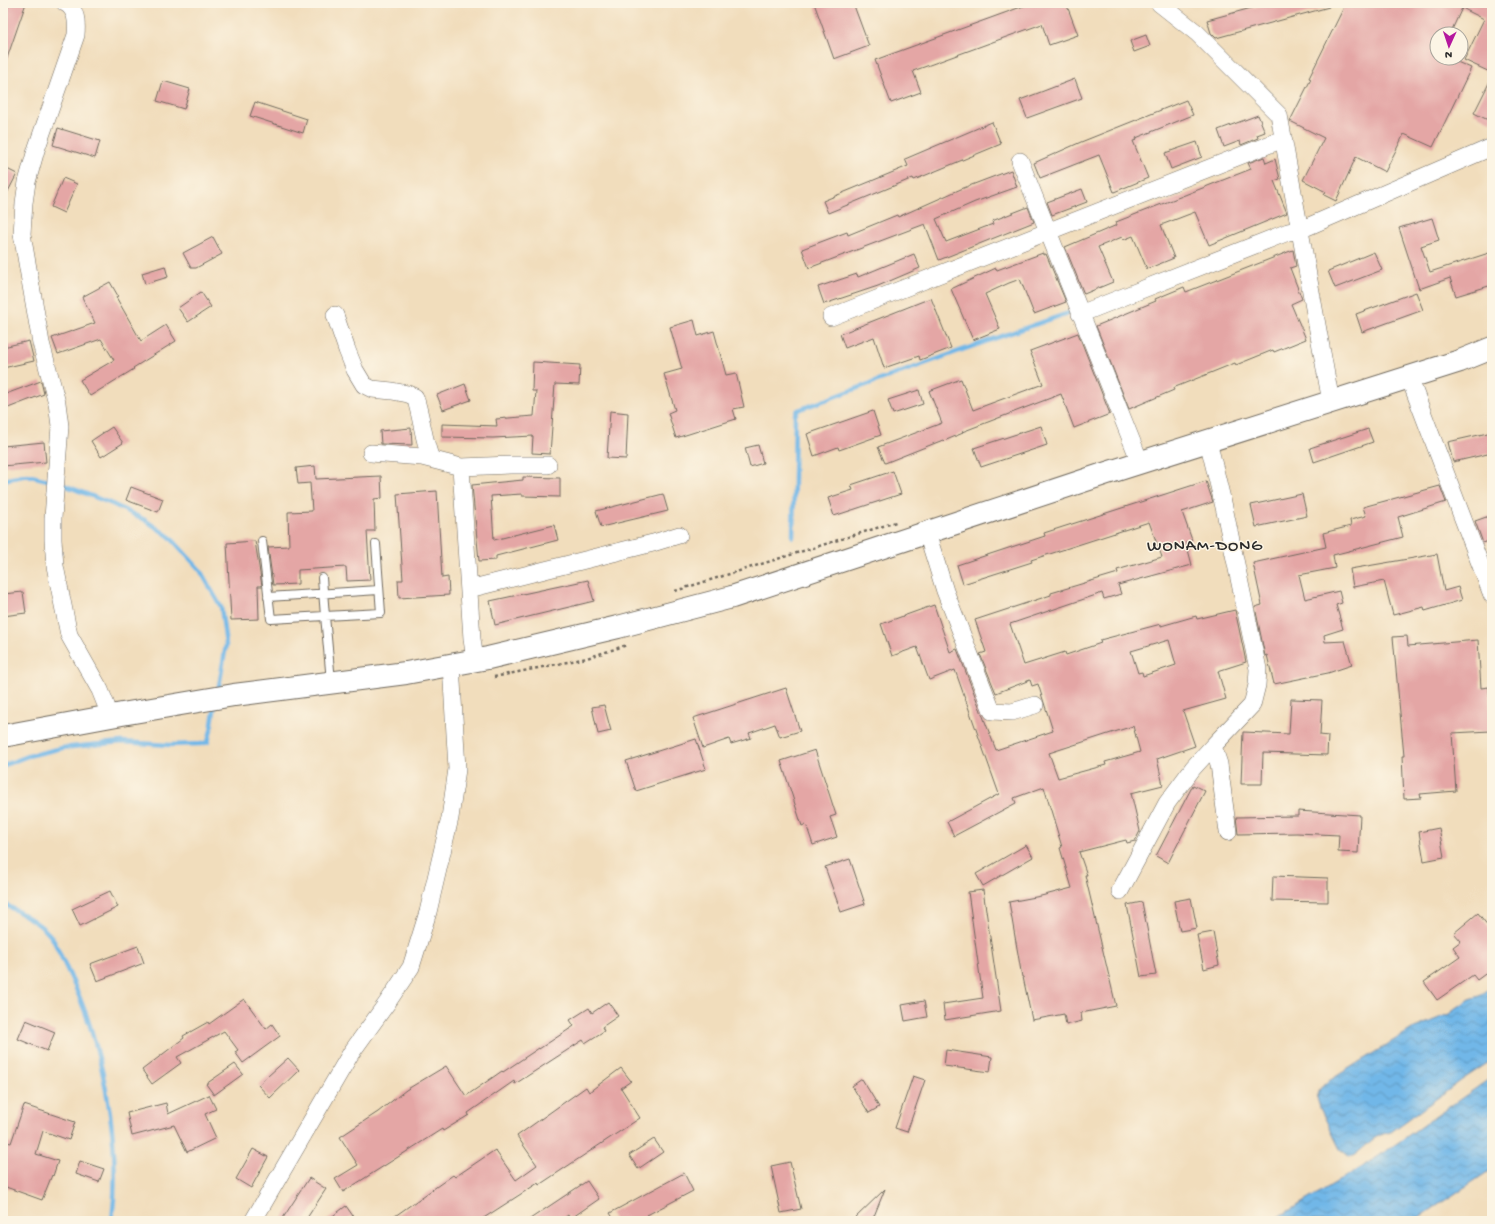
<svg xmlns="http://www.w3.org/2000/svg" width="1495" height="1224" font-family="'Gochi Hand',sans-serif">
  <defs>
    <pattern id="water-waves" width="16" height="10" patternUnits="userSpaceOnUse"><rect width="16" height="10" fill="#71b7e8"/><path d="M0 5q4-4 8 0t8 0" fill="none" stroke="#5d95bc"/></pattern>
  </defs>
  <rect width="100%" height="100%" fill="#fcf5e5"/>
  <filter id="ink" filterUnits="userSpaceOnUse"><feTurbulence type="fractalNoise" baseFrequency=".025" numOctaves="2"/><feDisplacementMap in="SourceGraphic" scale="8" xChannelSelector="R" yChannelSelector="G"/><feConvolveMatrix kernelMatrix="1 2 1 2 8 2 1 2 1" color-interpolation-filters="sRGB"/></filter>
  <filter id="wash" filterUnits="userSpaceOnUse"><feTurbulence type="fractalNoise" baseFrequency=".012" numOctaves="4" result="noise"/><feDisplacementMap in="SourceGraphic" scale="16" xChannelSelector="R" yChannelSelector="G"/><feGaussianBlur stdDeviation="0.9" result="paint"/><feColorMatrix in="noise" values="0 0 0 0 0 0 0 0 0 0 0 0 0 0 0 0 0 1.4 0 .05"/><feComposite in="paint" operator="in"/></filter>
  <g filter="url(#wash)">
    <rect width="100%" height="100%" fill="#f1ddbc"/>
    <path fill="url(#water-waves)" stroke="#4e718a" d="M1492 986V1060L1462 1080 1391 1132C1369 1136 1367 1149 1350 1157L1340 1149 1320 1108 1317 1098 1320 1089 1324 1084 1412 1029 1449 1014 1455 1009 1470 999 1480 996Z
      M1492 1077V1169L1414 1221H1272L1373 1160Z"/>
    <g fill="none" stroke-linecap="round" stroke-linejoin="round">
      <path stroke="#71b7e8" stroke-width="4.5" d="M1466 149 1492 138
        M3 480 27 475 52 481
        M59 483 112 504 145 520 170 537 200 570 221 607 226 645 218 692
        M793 537 795 415 798 410 965 349 1077 310
        M3 766 7 764 28 756 62 748 121 742 169 745 201 744 208 742 211 730 215 705
        M3 903C18 912 42 923 52 938 57 946 61 957 65 965 102 1038 122 1140 112 1221"/>
    </g>
    <g id="blocks">
      <path fill="#e4a6a5" fill-rule="evenodd" d="M9 3H26L5 64 3 63V22Z
        M814 3H853L869 46 834 59Z
        M1032 3H1066L1078 35 1049 45 1042 24 913 71 921 92 891 103 875 60Z
        M1270 3H1329V7L1216 38 1211 33 1207 20Z
        M1346 3H1492V73L1464 60 1484 19 1462 8 1450 34H1437V58H1448L1471 68 1433 147 1404 134 1385 172 1356 157 1336 201 1324 195 1326 192 1303 180 1324 138 1290 121 1311 79 1309 78Z
        M1146 35 1150 46 1134 52 1130 41Z
        M1492 77V122L1474 113Z
        M1075 79 1082 98 1027 118 1020 100Z
        M163 81 190 89 184 109 157 101Z
        M1186 100 1193 115 1136 138 1137 140 1133 141 1148 178 1114 192 1099 155 1040 178 1034 163 1081 142Z
        M255 102 307 119 303 133 250 116Z
        M1258 115 1265 132 1257 135 1258 138 1241 145 1240 141 1224 147 1218 130Z
        M992 122 1001 144 914 180 913 178 828 213 823 201 908 166 905 159Z
        M58 128 100 141 95 158 53 145Z
        M1197 142 1202 157 1171 169 1165 153Z
        M1264 157 1266 163 1275 159 1280 179 1274 181 1287 213 1209 245 1195 212 1161 225 1174 258 1147 269 1133 236 1123 240 1122 237 1098 247 1113 282 1084 294 1065 247 1117 225 1116 222 1251 169 1248 163Z
        M3 167 17 174 3 201Z
        M1011 170 1017 187 975 202 936 219 946 242 993 224 992 221 1028 207 1034 222 939 260 925 224 809 268 802 249 847 232 848 235 897 215 898 217 961 189Z
        M63 178 77 184 64 213 51 207Z
        M1082 189 1087 202 1052 215 1047 202Z
        M1432 218 1439 240 1421 246 1430 272 1492 252V285L1456 296 1450 278 1419 289 1399 228Z
        M213 237 222 254 196 268H191L183 253Z
        M1293 250 1296 266 1290 268 1302 299 1291 304 1306 339 1274 352 1273 350 1236 365 1235 363 1173 388 1174 390 1129 409 1096 326 1156 301 1155 299 1184 287 1186 292Z
        M1374 252 1382 270 1335 288 1328 271Z
        M1043 253V255L1046 254 1066 302 1034 314 1020 279 1009 283 985 294 1000 329 973 340 951 289 996 268 997 270Z
        M914 254 920 268 878 286 824 304 818 287 857 274 858 277Z
        M165 266 168 277 145 284 142 273Z
        M110 282 118 296 116 297 141 341 166 325 176 341 133 368 134 369 90 396 80 380 114 360 101 339 58 354 52 338 95 323 82 297Z
        M201 292 211 307 188 322 178 308Z
        M1416 292 1423 310 1362 332 1356 314Z
        M931 298 951 348 920 360 919 356 884 368 874 337 845 348 840 334Z
        M694 320 698 336 714 331 726 375 736 373 744 407 733 409 736 419 676 438 668 413 675 410 664 374 682 369 670 327Z
        M1078 333 1110 414 1074 428 1061 394 962 432 963 433 944 441 943 440 885 463 878 447 942 423 929 391 961 379 973 410 1043 384 1030 351Z
        M29 341 34 361 3 368V347Z
        M533 362 580 365 579 385 555 384 550 454 532 453 533 436 493 438 442 437V424L497 426 496 419 534 416 536 391H532Z
        M41 381 44 394 3 410V395Z
        M465 384 471 400 443 410 437 395Z
        M919 390 923 404 893 414 888 400Z
        M610 411 628 413 626 459 607 458Z
        M873 411 881 435 839 450 838 447 814 456 807 434Z
        M1041 426 1047 445 981 467 974 448Z
        M112 427 123 443 101 457 91 441Z
        M411 428 412 445 381 444 380 431Z
        M1368 429 1373 442 1314 462 1310 448Z
        M1492 432V453L1453 462 1448 442Z
        M44 442 46 462 3 466V446Z
        M758 445 763 463 750 467 745 448Z
        M315 466 316 479 381 476 382 498 374 499 375 531H367L370 580 347 581 346 567 298 570V584L273 585 268 547 289 546 288 512 312 511 310 483 298 484 296 468Z
        M893 471 901 494 834 516 828 498 853 490 851 485Z
        M523 477 560 478V497L522 496V494L491 496 494 540 554 525 558 540 496 556V560L479 561 472 485 523 480Z
        M1206 481 1213 502 1182 512 1192 540 1186 542 1192 565 1118 585 1121 594 1104 599 1102 593 1010 624 1024 665 1065 652 1066 655 1101 643 1100 640 1161 624V626L1196 616 1197 619 1235 610 1246 662 1218 671 1226 699 1183 711 1195 746 1157 759 1163 785 1131 793 1140 831 1135 841 1127 843 1126 840 1079 852 1087 875H1085L1116 1006 1081 1013 1082 1021 1066 1025 1064 1014 1032 1020 1023 977H1022L1009 902 1041 896 1072 888 1060 848 1062 847 1044 787 1014 798 1016 803 954 836 947 822 999 794 955 670 929 680 917 647 892 656 881 624 934 605 950 652 957 649 996 750 1053 731 1038 684 1032 686 1030 680 996 693 980 654 986 652 975 620 1051 595V593L1118 573 1117 570 1162 557 1149 522 1031 560 1032 562 963 584 957 565 1045 536 1044 533ZM1169 640 1176 665 1143 676 1142 672 1138 673 1131 651ZM1133 726 1140 752 1105 762 1106 765 1058 778 1049 753Z
        M1440 486 1446 502 1398 517 1403 537 1333 555 1335 568 1299 575 1305 599 1339 591 1342 603 1336 605 1343 629 1324 635 1325 642 1345 641 1352 665 1328 673 1274 684 1267 655 1265 656 1255 607 1262 605 1253 563 1326 547 1323 533 1351 526 1350 520 1366 516 1363 507Z
        M131 487 163 499 158 512 126 500Z
        M437 491 442 578 448 577 449 595 399 598 398 580H403L397 494Z
        M663 494 668 511 601 527 596 511Z
        M1302 494 1307 516 1256 527 1251 505Z
        M1492 515V540L1483 543 1475 521Z
        M255 541 262 586H258L259 619 231 620 227 543Z
        M1437 554 1444 591 1458 587 1462 600 1425 611 1424 607 1393 615 1384 581 1353 587 1350 569Z
        M588 580 594 601 495 625 490 601Z
        M23 592 26 613 3 616V594Z
        M1407 636 1408 646 1478 640 1481 688 1489 687 1491 731 1452 733 1456 791 1420 794 1421 798 1404 799 1402 756H1404L1393 637Z
        M786 688 800 731 780 737 775 724 749 733 751 738 731 744 729 739 703 748 693 718Z
        M1291 699 1322 700 1320 735 1328 736 1327 755 1263 753 1262 784H1241L1243 732 1289 734Z
        M604 705 611 731 598 734 592 707Z
        M696 739 706 769 636 791 626 761Z
        M815 750 836 815 830 817 837 837 813 845 806 824 802 826 781 761Z
        M1193 785 1205 791 1168 863 1156 856Z
        M1298 811 1360 815 1358 853 1338 852 1339 835 1297 833 1238 834 1236 817 1298 816Z
        M1439 828 1444 857 1424 861 1419 832Z
        M1026 845 1033 857 983 886 976 874Z
        M850 859 865 904 841 912 825 867Z
        M1273 876 1328 878V902L1272 901Z
        M983 890 1001 1011 945 1020 943 1004 983 998 968 892Z
        M110 891 118 907 80 926 72 909Z
        M1191 898 1197 928 1180 931 1174 901Z
        M1142 902 1156 975 1141 977 1127 905Z
        M1478 913 1492 931V969L1477 980 1473 975 1437 1000 1424 982 1460 957 1453 947 1461 941 1454 933Z
        M1213 932 1219 965 1204 969 1197 935Z
        M138 946 144 963 97 981 90 964Z
        M244 999 266 1029 272 1024 280 1036 243 1063 235 1052 238 1050 224 1031 177 1057 181 1063 152 1084 142 1070 184 1038 183 1036 208 1022 209 1024Z
        M924 1001 927 1017 905 1021 902 1005Z
        M608 1002 618 1016 602 1027 604 1031 585 1043 583 1040 515 1084 514 1081 468 1113 469 1115 443 1131 442 1129 343 1192 335 1179 358 1165 340 1137 378 1112 406 1090 446 1066 466 1096 502 1071 503 1072 539 1048V1049L574 1026 570 1020 589 1008 592 1013Z
        M26 1020 55 1032 47 1051 18 1039Z
        M946 1050 992 1057 990 1072 944 1066Z
        M288 1058 299 1070 270 1098 258 1085Z
        M235 1064 243 1074 214 1095 206 1084Z
        M621 1068 631 1081 621 1088 640 1118 539 1185 538 1183 479 1221H388L453 1175 455 1177 495 1150 516 1180 537 1165 517 1136 586 1087 589 1092Z
        M913 1076 925 1080 907 1132 895 1128Z
        M862 1079 879 1107 869 1113 852 1086Z
        M209 1095 216 1109 205 1114 216 1138 187 1152 174 1125 132 1136 127 1113 166 1103 168 1114Z
        M24 1105 75 1122 69 1140 43 1131 36 1154 58 1161 53 1176 52 1175 42 1200 3 1186V1141L11 1143Z
        M654 1139 663 1152 638 1169 629 1155Z
        M253 1149 268 1157 251 1188 236 1179Z
        M80 1161 104 1169 99 1182 76 1174Z
        M790 1162 801 1209 781 1213 771 1166Z
        M684 1173 693 1191 647 1215 648 1217 640 1221H615L610 1213Z
        M309 1178 326 1189 305 1221H281Z
        M587 1181 599 1199 570 1219 568 1215 560 1221H527Z
        M885 1189 872 1221H852Z
        M346 1206 353 1216 346 1221H326Z"/>
    </g>
  </g>
  <g filter="url(#ink)">
    <use href="#blocks" fill-opacity="0" stroke="#70695e" stroke-width="1"/>
    <g fill="none" stroke-linecap="round" stroke-linejoin="round">
      <g stroke="#70695e" stroke-width="10">
        <path id="service" d="M262 541 271 619 325 616 331 681
          M322 578 325 616 381 613 376 544
          M268 597 379 590"/>
      </g>
      <g stroke="#70695e" stroke-width="18">
        <path id="minor" d="M65 3C77 9 77 23 76 35L36 150 27 182 24 203 22 234 41 343 57 403 60 426 53 518V540L55 566 69 635 100 690 106 705 109 716
          M1159 3 1197 33 1279 115 1331 402
          M1020 161 1140 462
          M1080 314 1288 232 1300 230 1492 147
          M335 315 347 350 355 370 364 385 372 389 392 391 408 394 415 397C422 418 423 439 431 459
          M831 317 1283 139
          M1409 377 1492 595
          M371 453 422 457 461 467 511 465H548
          M461 467 472 639 475 660
          M927 533 945 591 992 711 1012 712 1035 705
          M469 589 653 543 679 535
          M1213 746 1219 764 1228 832
          M1120 891 1167 803 1193 768 1213 746 1252 705 1257 685 1258 669 1224 507 1208 441
          M253 1221 351 1053 387 1003 411 967 428 912 450 818 457 769 451 664"/>
      </g>
      <g stroke="#70695e" stroke-width="24">
        <path id="secondary" d="M3 736 122 714 234 695 406 673 488 658 618 627 732 597 1107 473 1460 361 1492 348"/>
      </g>
      <path stroke="#70695e" stroke-width="2.5" stroke-dasharray="3 3" stroke-linecap="butt" d="M675 591 896 522
        M494 677 587 658 627 645"/>
      <use href="#service" stroke="#fff" stroke-width="8"/>
      <use href="#minor" stroke="#fff" stroke-width="17"/>
      <use href="#secondary" stroke="#fff" stroke-width="22"/>
    </g>
  </g>
  <g text-anchor="middle" dominant-baseline="central" stroke-width="3" stroke-linejoin="round" paint-order="stroke">
    <g font-size="17" letter-spacing="1" fill="#2b2b2b" stroke="#fcf5e5">
      <text x="1205" y="547">WONAM-DONG</text>
    </g>
  </g>
  <rect width="1495" height="1224" fill="none" stroke="#fcf5e5" stroke-width="16"/>
  <g transform="translate(1449 46) rotate(183)"><circle r="19" fill="#fcf5e5" stroke="#a8a49b"/>
  <path d="M0-3L7 15L0 10L-7 15Z" fill="#b5179e"/>
  <text y="-6" font-size="11" font-weight="bold" text-anchor="middle" fill="#2b2b2b">N</text>
  </g>
</svg>
